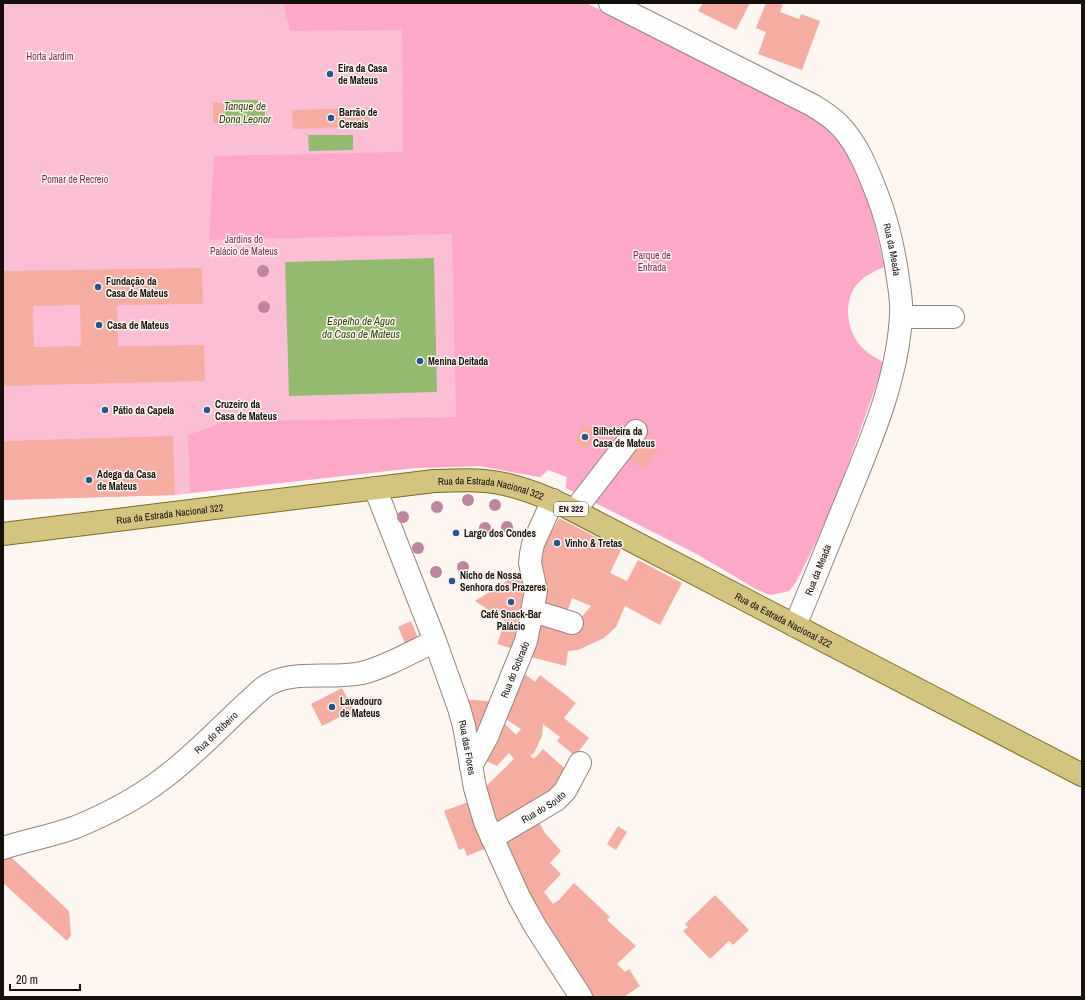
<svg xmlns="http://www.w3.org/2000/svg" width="1085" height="1000" font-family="'Archivo Narrow',sans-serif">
  <rect width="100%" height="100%" fill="#fdf6f1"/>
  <path fill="#fbbfd5" d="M3 3H586L834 137 884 267C875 271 865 275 858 283 843 298 846 329 859 344 866 353 875 357 884 363L847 468 817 541 796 582 789 591 770 595 758 590 697 554 566 488 567 477 548 470 540 477 480 466 414 468 175 495 3 500Z"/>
  <path fill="#fea8c9" d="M283 3H586L794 107C802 111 810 116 818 121 863 157 873 214 884 267 875 271 865 275 858 283 843 298 846 329 859 344 866 353 875 357 884 363L833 505 796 582 789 591 770 595 758 590 697 554 566 488 567 477 548 470 540 477 480 466 414 468 190 493 188 435 224 422 456 417 452 234 209 240 214 156 403 152 402 30 290 31Z"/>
  <path fill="#94ba70" d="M225 100H258V107H265V119H258V125H225Z
    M308 135H353V150L309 151Z
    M434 258 437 392 289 396 285 262Z"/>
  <path fill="#f5ada2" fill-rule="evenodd" d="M703 3H750L736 30 698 11Z
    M766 3H776L783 5 780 12 799 19 801 14 820 21 802 70 758 54 766 32 756 28Z
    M213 102 224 103V123H213Z
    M370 108V126L293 129 292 110Z
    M202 268 203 304 117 305 118 346 204 345 205 381 3 386V271ZM80 305 81 346 34 347 33 306Z
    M582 425 595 429 588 449 574 444Z
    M641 433 660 448 643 470 624 454Z
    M173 436 175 495 3 500V441Z
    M559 518 621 550 610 573 627 581 638 560 682 583 660 625 625 606 616 627 604 638 578 650 568 651 566 666 527 656 539 616 579 620 591 606 572 598 565 618 538 605 543 548Z
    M521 572 535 594 517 650 497 644 505 621 475 601Z
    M411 621 418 638 405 643 398 627Z
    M525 674 535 682 540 675 576 703 564 718 589 738 575 756 557 741 560 737 543 724 542 736 534 753 530 756 534 759 543 749 570 773 561 783 493 829 482 790 514 759 509 753 497 766 480 758 504 723 516 735 521 729 498 714 508 697Z
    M342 688 354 710 322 726 311 704Z
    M461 699 498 702 486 731 471 730Z
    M471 801 489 847 467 856 464 848 459 850 444 811Z
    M535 815 545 833 561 851 550 863 561 874 544 892 553 904 559 900 574 883 610 917 607 920 636 946 617 964 625 972 629 969 640 986 624 997H592L544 936 498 836Z
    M618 826 627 832 616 850 607 844Z
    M3 852 10 856 69 911 71 936 67 941 3 883Z
    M715 895 749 930 733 945 729 941 710 959 683 931 688 927 685 924Z"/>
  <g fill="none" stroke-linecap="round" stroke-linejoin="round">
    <g stroke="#948579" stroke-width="24">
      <g id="minor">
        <path id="s1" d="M610 3 814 106C823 112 835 119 842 128 859 147 868 171 877 194 888 222 894 250 898 279 900 291 902 303 901 315 898 377 872 438 849 494 831 538 813 582 795 626"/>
        <path d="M901 317H953"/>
        <path id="s2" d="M375 488 435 641 459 708 464 726 475 788 485 822 519 897 535 926 581 997"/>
        <path d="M575 510 636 431"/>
        <path d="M533 611 572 623"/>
        <path id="s3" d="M471 766 487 737 526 641 536 591 530 563 531 554 533 544 553 500"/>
        <path id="s4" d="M492 838 556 800 565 791 580 763"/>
        <path id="s5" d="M3 848C27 840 52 836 76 827 105 815 136 799 161 780 198 753 228 718 263 688 288 668 330 680 362 673 386 667 412 652 435 641"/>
      </g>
    </g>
    <g stroke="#7d6d20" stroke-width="24">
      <g id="major">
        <path id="s6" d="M3 534 434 481C451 481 467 479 484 481 513 483 542 495 567 507L1082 775"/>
      </g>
    </g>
    <use href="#minor" stroke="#fff" stroke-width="22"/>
    <use href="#major" stroke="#d3c580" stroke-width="22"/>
  </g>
  <g fill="#be859c">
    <circle cx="263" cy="271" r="6"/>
    <circle cx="264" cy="307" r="6"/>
    <circle cx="468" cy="500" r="6"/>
    <circle cx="495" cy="505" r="6"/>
    <circle cx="437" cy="507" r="6"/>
    <circle cx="403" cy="517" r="6"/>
    <circle cx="507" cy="527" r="6"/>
    <circle cx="485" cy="528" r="6"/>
    <circle cx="418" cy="548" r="6"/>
    <circle cx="463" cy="567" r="6"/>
    <circle cx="436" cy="572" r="6"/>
  </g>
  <g fill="#245790" stroke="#fdf6f1" stroke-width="1.5">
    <circle cx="330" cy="74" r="4"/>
    <circle cx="331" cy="118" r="4"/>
    <circle cx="98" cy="287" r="4"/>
    <circle cx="99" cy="325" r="4"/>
    <circle cx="420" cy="361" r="4"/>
    <circle cx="105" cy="410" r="4"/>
    <circle cx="207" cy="410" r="4"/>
    <circle cx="585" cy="437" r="4"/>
    <circle cx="89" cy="480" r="4"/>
    <circle cx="456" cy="533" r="4"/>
    <circle cx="557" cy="543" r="4"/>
    <circle cx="452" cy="581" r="4"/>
    <circle cx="511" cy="602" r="4"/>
    <circle cx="332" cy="707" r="4"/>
  </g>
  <g text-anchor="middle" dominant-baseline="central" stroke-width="3" stroke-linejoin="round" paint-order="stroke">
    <rect fill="#fdf6f1" stroke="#5a544f" stroke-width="1" x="554" y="502" width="34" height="14" rx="3"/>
    <g font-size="9" font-weight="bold" fill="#140f0a">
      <text x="571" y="509">EN 322</text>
    </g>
    <g font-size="10" fill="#8a2857" stroke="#fdf6f1">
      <text x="50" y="56">Horta Jardim</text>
      <text x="75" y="179">Pomar de Recreio</text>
      <text x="244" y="239">Jardins do<tspan x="244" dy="12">Palácio de Mateus</tspan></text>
      <text x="652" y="255">Parque de<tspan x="652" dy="12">Entrada</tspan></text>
    </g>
    <g font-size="10" font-weight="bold" fill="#140f0a" stroke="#fdf6f1" text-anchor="start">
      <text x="338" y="68">Eira da Casa<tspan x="338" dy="12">de Mateus</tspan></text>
      <text x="339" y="112">Barrão de<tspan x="339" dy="12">Cereais</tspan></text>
      <text x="106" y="281">Fundação da<tspan x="106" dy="12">Casa de Mateus</tspan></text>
      <text x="107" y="325">Casa de Mateus</text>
      <text x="428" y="361">Menina Deitada</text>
      <text x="215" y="404">Cruzeiro da<tspan x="215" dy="12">Casa de Mateus</tspan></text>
      <text x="113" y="410">Pátio da Capela</text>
      <text x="593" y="431">Bilheteira da<tspan x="593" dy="12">Casa de Mateus</tspan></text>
      <text x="97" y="474">Adega da Casa<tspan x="97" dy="12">de Mateus</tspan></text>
      <text x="464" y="533">Largo dos Condes</text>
      <text x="565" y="543">Vinho &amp; Tretas</text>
      <text x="460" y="575">Nicho de Nossa<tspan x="460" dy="12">Senhora dos Prazeres</tspan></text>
      <text x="511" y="614" text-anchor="middle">Café Snack-Bar<tspan x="511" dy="12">Palácio</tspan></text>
      <text x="340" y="701">Lavadouro<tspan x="340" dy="12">de Mateus</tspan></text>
    </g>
    <g font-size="10" fill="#140f0a" stroke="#fdf6f1">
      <text stroke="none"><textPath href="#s1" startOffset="397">Rua da Meada</textPath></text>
      <text stroke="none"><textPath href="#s6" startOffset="492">Rua da Estrada Nacional 322</textPath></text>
      <text stroke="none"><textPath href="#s6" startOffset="168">Rua da Estrada Nacional 322</textPath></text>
      <text transform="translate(818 570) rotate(-68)">Rua da Meada</text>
      <text stroke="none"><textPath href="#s6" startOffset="816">Rua da Estrada Nacional 322</textPath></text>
      <text stroke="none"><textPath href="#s3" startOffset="106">Rua do Sobrado</textPath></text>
      <text stroke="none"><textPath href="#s5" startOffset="246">Rua do Ribeiro</textPath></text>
      <text stroke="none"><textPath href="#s2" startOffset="276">Rua das Flores</textPath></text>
      <text stroke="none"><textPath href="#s4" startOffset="60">Rua do Souto</textPath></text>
    </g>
    <g font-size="11" font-style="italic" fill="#2c4510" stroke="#fdf6f1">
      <text x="245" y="106">Tanque de<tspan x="245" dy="13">Dona Leonor</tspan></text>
      <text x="361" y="321">Espelho de Água<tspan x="361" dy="13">da Casa de Mateus</tspan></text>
    </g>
  </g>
  <rect width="1085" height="1000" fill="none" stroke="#140f0a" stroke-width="8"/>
  <path d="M10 984v6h70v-6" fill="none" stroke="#140f0a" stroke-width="2"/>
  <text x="16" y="984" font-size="12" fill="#140f0a" stroke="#fdf6f1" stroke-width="3" paint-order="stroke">20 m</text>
</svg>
